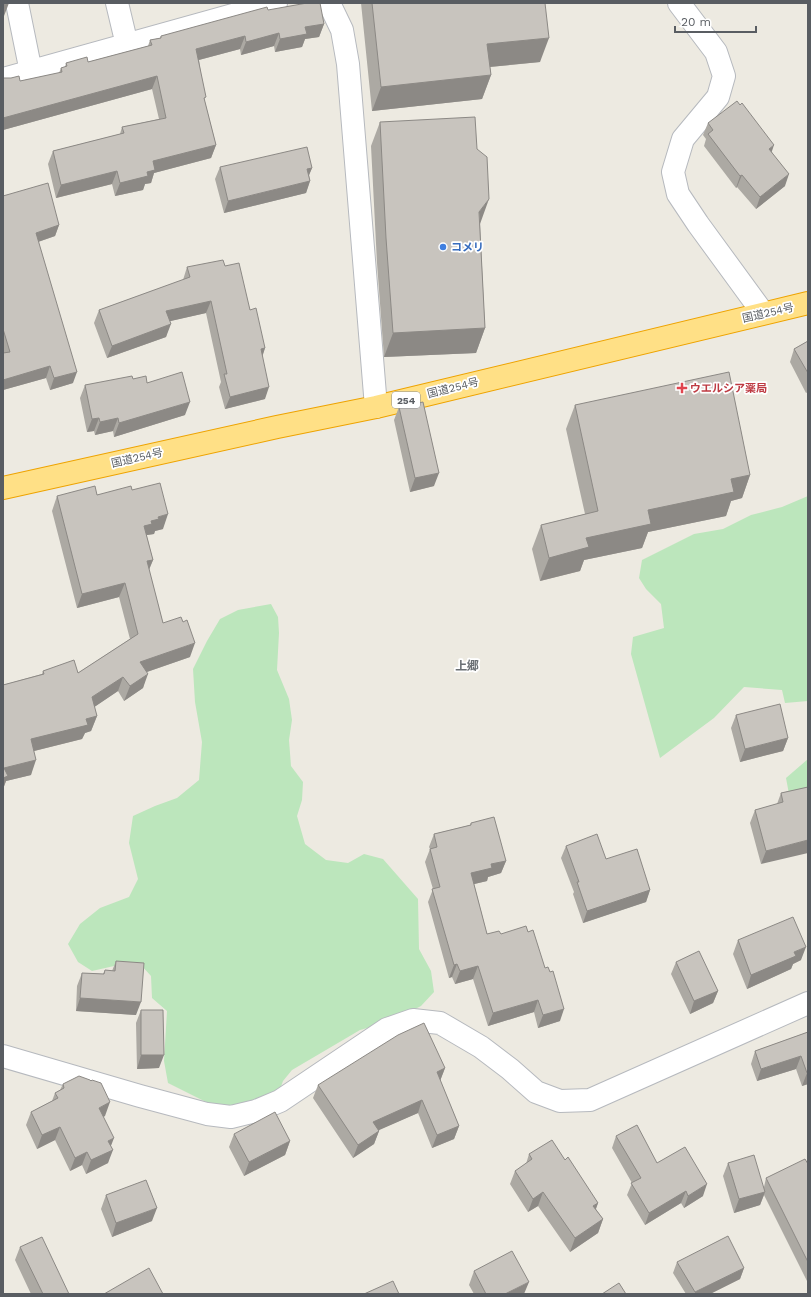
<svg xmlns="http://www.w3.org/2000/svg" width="811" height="1297" font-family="'Work Sans','Noto Sans JP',sans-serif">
  <rect width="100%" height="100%" fill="#edeae1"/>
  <path fill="#bce6bc" d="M808 496V701L785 703 782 690 744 687 714 718 660 758 631 654 633 637 664 628 661 604 646 589 639 578 642 560 694 534 723 529 751 515 782 507Z
    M271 604 278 617 279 633 277 670 289 699 292 720 289 740 291 766 303 782 302 800 297 816 305 844 326 860 348 863 364 854 383 859 418 899 419 949 431 971 434 992 421 1006 389 1022 360 1030 292 1070 283 1081 273 1108 253 1121 208 1103 168 1083 164 1061 167 1011 152 998 151 976 140 964 114 966 92 971 78 962 68 944 80 924 100 908 129 897 138 879 129 843 133 816 155 806 177 798 199 780 202 742 195 702 193 669 207 641 220 619 238 610Z
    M808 759V812L789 794 786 778Z"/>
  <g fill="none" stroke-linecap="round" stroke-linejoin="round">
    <g stroke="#b6b9be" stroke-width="24">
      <path id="street" d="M17 3 31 72
        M117 3 127 45
        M329 3 342 30 348 64 376 407
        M679 3 716 52 724 76 718 97 683 139 673 172 678 194 698 224 763 313
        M3 79 276 3
        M3 1056 140 1096 207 1114 231 1117 256 1111 280 1101 387 1029 413 1020 440 1023 481 1047 510 1069 536 1092 560 1101 590 1100 808 1003"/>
    </g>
    <g stroke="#eea300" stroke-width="24">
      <path id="highway" d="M3 488 277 427 376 407 808 303"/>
    </g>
    <use href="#street" stroke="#fff" stroke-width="22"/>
    <use href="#highway" stroke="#ffe086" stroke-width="22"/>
  </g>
  <path fill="#aca9a3" d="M361 3H545L540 62 490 67 491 75 482 99 372 111Z
    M268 10 324 24 319 37 305 39 302 47 275 52 274 46 241 55 240 49 199 60 205 102 216 145 211 158 154 173 151 183 145 184 143 190 115 196 112 184 56 198 48 164 53 151 120 134 122 127 159 119 152 89 3 130V78L20 81 59 73 61 68 65 67 66 63 88 62 148 46 150 40 160 38 161 36Z
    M380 122 480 224 485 328 476 353 384 357 377 263 371 146Z
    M708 123 772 152 785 186 756 209 737 187 736 188 704 146 706 139 703 135Z
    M220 167 312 168 309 175 310 181 306 193 224 213 215 179Z
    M3 196 59 225 55 236 38 242 73 383 50 390 46 378 3 390Z
    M225 266 250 310 265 348 262 356 265 399 225 409 219 387 221 382 206 313 170 321 166 337 107 358 94 323 99 310 183 280 187 267Z
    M808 341V392L806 393 790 362 794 349Z
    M133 379 147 383 185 415 114 437 113 431 95 435 94 431 87 432 80 398 85 385Z
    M575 405 750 475 742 498 731 501 726 516 648 532 642 548 584 560 580 571 540 581 532 549 541 525 585 514 566 429Z
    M399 407 434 486 410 492 394 420Z
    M132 490 163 529 155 531 154 534 147 535V537L153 560 149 570 163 623 190 657 147 672 143 688 124 701 118 691 94 707 97 716 91 731 85 733 82 739 34 751 31 775 6 781 3 789V685L42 674 43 671 78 673 130 639 119 597 77 608 52 511 57 496 97 495Z
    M736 715 788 738 783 751 740 762 731 728Z
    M808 787 761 864 750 823 755 810 777 804 781 793Z
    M471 823 506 861 501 873 488 877 487 881 474 884 487 934H501L528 932 560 1021 538 1028 534 1012 488 1026 473 979 455 984 452 977 449 978 428 902 433 889 425 862 430 849 429 847 434 834 470 825Z
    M566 846 606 859 650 890 646 902 583 923 573 894 574 892 561 858Z
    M738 940 801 960 793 964 791 969 747 989 733 954Z
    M116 961 136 1015 76 1011 77 986 82 973 103 974 105 970 112 971Z
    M676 962 718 991 713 1003 690 1014 671 974Z
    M141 1010 159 1068 137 1069 136 1023Z
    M808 1032V1084L802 1086 796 1069 757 1081 751 1064 755 1051Z
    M445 1068 440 1081 459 1126 454 1139 432 1148 418 1113 378 1130 379 1131 374 1144 353 1158 313 1098 318 1085Z
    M63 1084 105 1116 103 1117 111 1146 108 1163 86 1174 82 1165 70 1171 55 1140 37 1149 26 1125 31 1112 52 1101 55 1093 60 1090Z
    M234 1134 290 1141 285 1155 244 1176 229 1147Z
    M616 1136 657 1163 703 1196 684 1208 681 1203 645 1225 627 1195 632 1183 612 1148Z
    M529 1154 565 1160 598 1203 596 1209 603 1219 598 1233 570 1252 538 1206 528 1212 510 1184 515 1171 526 1164Z
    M728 1163 764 1187 766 1178 808 1164V1281H807L764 1195 760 1205 734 1213 723 1176Z
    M106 1195 152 1221 112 1237 101 1209Z
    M20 1247 69 1294H31L15 1260Z
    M677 1262 744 1268 740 1279 710 1294H686L673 1273Z
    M474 1271 524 1294H474L469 1285Z"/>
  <path fill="#8c8985" d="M9 3 4 16 3 17V5Z
    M324 24 319 37 305 39 302 47 275 52 280 39 305 27Z
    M279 33 274 46 241 55 246 42Z
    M245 36 240 49 191 62 196 49Z
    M549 38 540 62 478 68 487 44Z
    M491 75 482 99 372 111 381 87Z
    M157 76 152 89 3 130V118Z
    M216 145 211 158 154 173 151 183 145 184 143 190 115 196 120 183 147 172 153 161Z
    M774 145 770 157 769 149Z
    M312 168 307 180V169Z
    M117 171 112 184 56 198 61 185Z
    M789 174 785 186 756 209 760 197Z
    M742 175 737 187 736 188 740 176Z
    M310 181 306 193 224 213 228 201Z
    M489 199 480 224 479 212Z
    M59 225 55 236 32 244 36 233Z
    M211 301 206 313 162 323 166 311Z
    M171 324 166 337 107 358 112 346Z
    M485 328 476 353 384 357 393 333Z
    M265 348 261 361V349Z
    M50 366 46 378 3 390V380Z
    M77 372 73 383 50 390 54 378Z
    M269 387 265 399 225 409 230 397Z
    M190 402 185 415 114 437 119 423Z
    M99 418 94 431 87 432 92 419Z
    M118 418 113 431 95 435 100 422Z
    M439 473 434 486 410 492 415 478Z
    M750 475 742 498 731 501 726 516 648 532 642 548 584 560 580 571 540 581 549 558 586 538 648 510 731 479Z
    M168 514 163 529 155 531 154 534 147 535 146 538 144 526 158 517Z
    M153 560 147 574V561Z
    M125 583 119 597 77 608 82 594Z
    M195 643 190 657 135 676 140 662Z
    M148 674 143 688 124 701 130 686Z
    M123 677 118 691 87 712 92 697Z
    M97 716 91 731 85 733 82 739 26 753 31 739 86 719Z
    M788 738 783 751 740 762 745 749Z
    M36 760 31 775 6 781 3 789V771L4 768Z
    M808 840V853L761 864 766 851Z
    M506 861 501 873 488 877 487 881 466 886 471 873 491 864Z
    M650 890 646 902 583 923 587 911Z
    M806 947 801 960 793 964 791 969 747 989 751 975 794 952Z
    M457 964 452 977 449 978 454 965Z
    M478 966 473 979 455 984 460 971Z
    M718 991 713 1003 690 1014 694 1001Z
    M80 998 141 1002 136 1015 76 1011Z
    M538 1000 534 1012 488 1026 493 1013Z
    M564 1009 560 1021 538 1028 543 1015Z
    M141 1055H164L159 1068 137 1069Z
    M801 1056 796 1069 757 1081 761 1069Z
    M445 1068 440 1081 437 1072Z
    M807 1073H808V1084L802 1086Z
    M422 1100 418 1113 368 1135 373 1122Z
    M110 1102 105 1116 94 1121 99 1108Z
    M459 1126 454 1139 432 1148 437 1135Z
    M60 1127 55 1140 37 1149 42 1135Z
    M379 1131 374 1144 353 1158 358 1145Z
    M114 1138 109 1151 108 1141Z
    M290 1141 285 1155 244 1176 249 1162Z
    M113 1150 108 1163 86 1174 91 1160Z
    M87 1152 82 1165 70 1171 75 1158Z
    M707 1184 703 1196 684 1208 688 1196Z
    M686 1191 681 1203 645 1225 649 1213Z
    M543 1192 538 1206 528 1212 533 1199Z
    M765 1192 760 1205 734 1213 739 1199Z
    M598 1203 593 1216V1206Z
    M157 1208 152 1221 112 1237 116 1223Z
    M603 1219 598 1233 570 1252 575 1238Z
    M744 1268 740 1279 710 1294H695V1292Z
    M529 1282 524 1294H505Z"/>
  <path fill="#c8c4be" stroke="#8c8985" d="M3 3H9L3 5Z
    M307 3H320L324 24 305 27 307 34 280 39 279 33 246 42 245 36 196 49 206 97 204 98 216 145 153 161 155 170 147 172 148 176 120 183 117 171 61 185 53 151 124 133 122 127 166 118 157 76 3 118V78H11L19 76 20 81 62 72 61 68 67 66 66 63 87 57 88 62 152 45 150 40 161 38V36L267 7 268 10Z
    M372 3H545L549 38 487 44 491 75 381 87Z
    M737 101 740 105 742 103 774 145 769 149 789 174 760 197 742 175 740 176 708 134 713 130 708 123Z
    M475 117 477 149 487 157 489 199 479 212 485 328 393 333 386 238 380 122Z
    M307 147 312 168 307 169 310 181 228 201 220 167Z
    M48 183 59 225 36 233 77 372 54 378 50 366 3 380V353L10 352 3 329V196Z
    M223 260 225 266 239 263 250 310 256 308 265 348 261 349 269 387 230 397 224 374H227L211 301 166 311 171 324 112 346 99 310 190 277 187 267Z
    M808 341V373L794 349Z
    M182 372 190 402 119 423 118 418 100 422 99 418 92 419 85 385 132 376 133 379 146 376 147 383Z
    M729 372 750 475 731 479 734 492 648 510 651 524 586 538 589 547 549 558 541 525 598 511 575 405Z
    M423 402 439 473 415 478 399 407Z
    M160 483 168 514 158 517 159 519 151 521 152 524 144 526 153 560 147 561 163 623 181 617 183 622 187 620 195 643 140 662 148 674 130 686 123 677 92 697 97 716 86 719 88 725 31 739 36 760 4 768 8 776 3 778V685L44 674 43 671 74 660 78 673 138 634 125 583 82 594 57 496 95 486 97 495 131 486 132 490Z
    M780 704 788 738 745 749 736 715Z
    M808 787V840L766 851 755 810 783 802 781 793Z
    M494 817 506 861 491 864 492 868 471 873 487 934 499 931 501 934 526 926 528 932 533 930 545 968 548 967 550 972 553 971 564 1009 543 1015 538 1000 493 1013 478 966 460 971 457 964 454 965 432 889 440 887 430 849 437 847 434 834 471 825V823Z
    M597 834 606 859 637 849 650 890 587 911 577 882H579L566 846Z
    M793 917 806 947 794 952 796 956 751 975 738 940Z
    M699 951 718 991 694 1001 676 962Z
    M116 961 144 963 141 1002 80 998 82 973 104 974 105 970 115 971Z
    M141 1010H163L164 1055H141Z
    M424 1023 445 1068 437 1072 459 1126 437 1135 422 1100 373 1122 379 1131 358 1145 318 1085 398 1035Z
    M808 1032V1073H807L801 1056 761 1069 755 1051Z
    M79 1076 90 1080 91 1081 92 1080 101 1083 110 1102 99 1108 114 1138 108 1141 113 1150 91 1160 87 1152 75 1158 60 1127 42 1135 31 1112 58 1098 55 1093 64 1088 63 1084Z
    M275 1112 290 1141 249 1162 234 1134Z
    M637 1125 657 1163 685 1147 707 1184 688 1196 686 1191 649 1213 631 1183 641 1178 616 1136Z
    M552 1140 565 1160 568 1157 598 1203 593 1206 603 1219 575 1238 543 1192 533 1199 515 1171 532 1159 529 1154Z
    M754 1155 765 1192 739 1199 728 1163Z
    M805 1159 808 1164V1262L766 1178Z
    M146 1180 157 1208 116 1223 106 1195Z
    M728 1236 744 1268 695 1292 677 1262Z
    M42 1237 69 1294H43L20 1247Z
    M512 1251 529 1282 505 1294H486L474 1271Z
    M149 1268 163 1294H104Z
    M393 1281 399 1294H364Z
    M619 1283 626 1294H602Z"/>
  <circle fill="#3f7fe0" stroke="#fff" stroke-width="1.5" cx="443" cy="247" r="4"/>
  <path fill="#e0444e" stroke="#fff" stroke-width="1.5" d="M680 382h4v4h4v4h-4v4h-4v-4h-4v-4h4z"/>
  <g text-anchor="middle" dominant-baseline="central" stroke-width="3.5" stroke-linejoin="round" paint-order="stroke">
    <rect fill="#fff" stroke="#8b8e91" stroke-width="1" x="392" y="392" width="28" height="16" rx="3"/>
    <g font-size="10" font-weight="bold" fill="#595d62">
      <text x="406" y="400">254</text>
    </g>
    <g font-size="11" font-weight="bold" fill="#366cbe" stroke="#fff" text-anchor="start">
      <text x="451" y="247">コメリ</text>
    </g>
    <g font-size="11" fill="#595d62" stroke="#fff">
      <text transform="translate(768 313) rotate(-13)">国道254号</text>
      <text transform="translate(453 388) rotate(-14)">国道254号</text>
      <text transform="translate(137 458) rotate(-13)">国道254号</text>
    </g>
    <g font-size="11" font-weight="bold" fill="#be3a42" stroke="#fff" text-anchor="start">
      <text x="690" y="388">ウエルシア薬局</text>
    </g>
    <g font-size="12" font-weight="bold" fill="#6a6f74" stroke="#fff">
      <text x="467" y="666">上郷</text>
    </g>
  </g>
  <rect width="811" height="1297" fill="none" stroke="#595d62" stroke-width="8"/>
  <path d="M675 26v6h81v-6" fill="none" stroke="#595d62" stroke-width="2"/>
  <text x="681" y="26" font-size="12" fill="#595d62" stroke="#ffffff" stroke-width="3" paint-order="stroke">20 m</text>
</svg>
